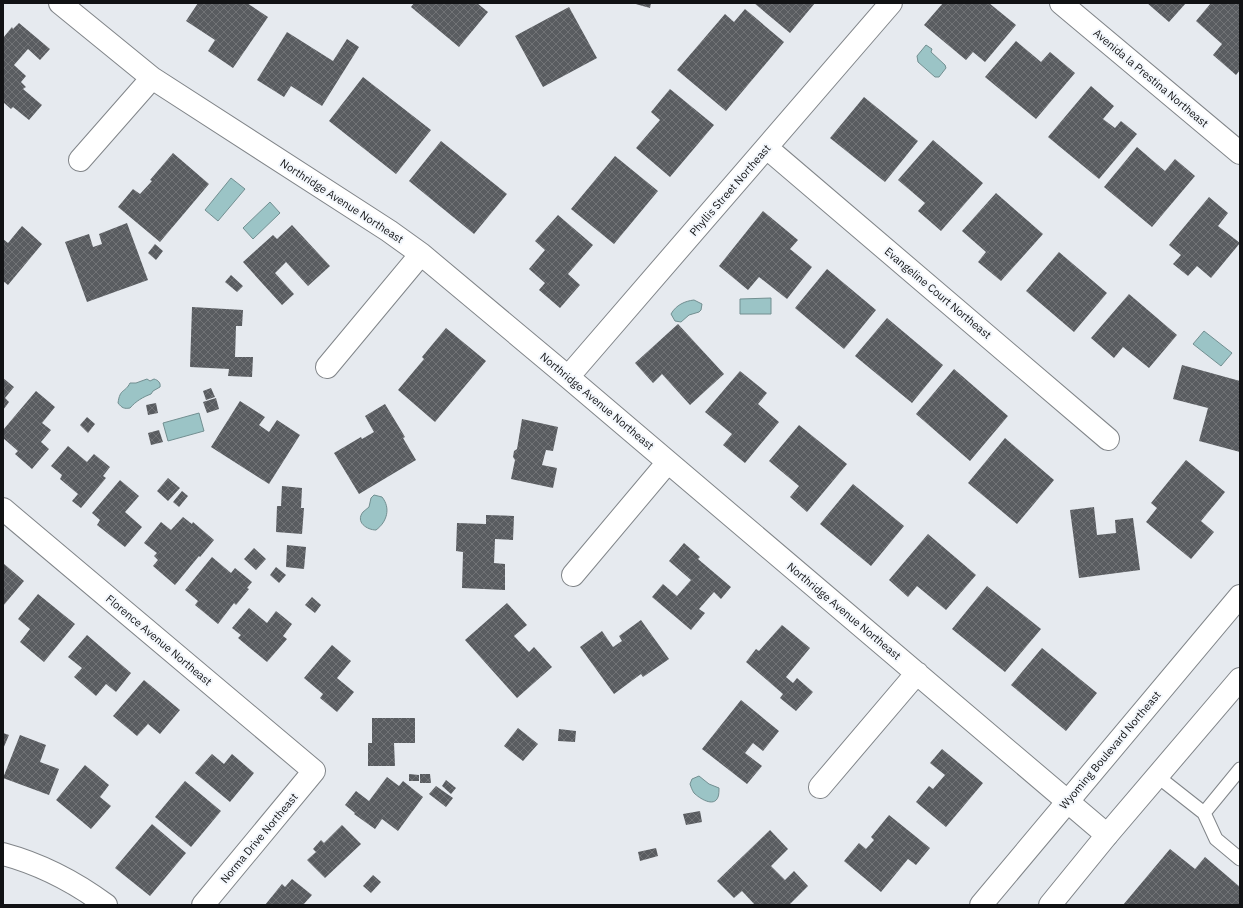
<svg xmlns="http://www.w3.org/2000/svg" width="1243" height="908" font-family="'IBM Plex Sans',sans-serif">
  <defs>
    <pattern id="building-cross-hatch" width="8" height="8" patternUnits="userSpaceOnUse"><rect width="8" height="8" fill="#595c60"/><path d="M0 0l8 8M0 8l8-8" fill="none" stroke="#717376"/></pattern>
  </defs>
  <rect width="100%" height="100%" fill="#e6eaef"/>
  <path fill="#9bc4c6" stroke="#728f91" d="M926 45 932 49 931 52 945 65 946 68 939 77H935L918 62 917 56Z
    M231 178 245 189 218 221 205 210Z
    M270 202 280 213 253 239 243 228Z
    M771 298V314H740V299Z
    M694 300 702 304 701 310 699 312 689 315 681 322 675 321 671 314C676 305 685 301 694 300Z
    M1204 331 1232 353 1221 366 1193 344Z
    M147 379 150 381 154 379C158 380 161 383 160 387L153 391 151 394C143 397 136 401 130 408 124 409 122 408 118 403 120 388 125 393 130 383H136Z
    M199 413 204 431 168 441 163 423Z
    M374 495 382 497C391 508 387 522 376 530 367 530 355 522 363 512 365 510 367 509 369 507L371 498Z
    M699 776 709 784 719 788C719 790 719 795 718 797 714 808 699 798 694 793 692 790 691 787 690 784L692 779Z"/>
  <path fill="url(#building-cross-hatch)" d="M198 3H247L268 17 233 68 208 51 215 40 186 21Z
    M414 3H477L488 12 459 47 411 7Z
    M632 3H651L650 8Z
    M754 3H815L790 33Z
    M943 3H989L1016 25 985 62 973 52 966 60 924 25Z
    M1147 3H1186L1169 22Z
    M1211 3H1240V70L1236 75 1213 55 1222 44 1196 21Z
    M569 7 597 58 543 87 515 36Z
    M745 9 784 42 726 111 677 70 725 14 734 22Z
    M19 23 50 49 40 60 28 49 14 65 26 76 21 82 26 87 23 89 42 105 29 120 13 107 11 109 3 102V38L12 27 13 29Z
    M287 32 333 61 347 39 359 47 322 106 291 86 284 97 257 80Z
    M1016 41 1041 62 1050 52 1075 73 1036 119 985 77Z
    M363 77 431 130 396 174 329 121Z
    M1091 86 1114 106 1103 119 1115 128 1121 121 1137 134 1099 179 1048 137Z
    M670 89 714 125 670 177 636 148 660 120 651 112Z
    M864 97 918 141 885 182 830 138Z
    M933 140 983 183 941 231 918 211 925 203 898 180Z
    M441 141 507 194 474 234 409 181Z
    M1137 147 1165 171 1175 159 1195 176 1152 227 1104 187Z
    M173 153 209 184 160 242 118 207 133 189 140 194 152 181 150 180Z
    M615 156 658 191 614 244 571 209Z
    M996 193 1043 234 1001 281 978 262 986 252 962 231Z
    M1209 197 1228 213 1218 226 1240 243 1211 278 1197 266 1188 276 1173 264 1181 255 1169 245Z
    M763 211 798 240 790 249 812 267 787 299 759 277 748 290 719 266Z
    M558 215 593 245 568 274 580 285 560 308 539 290 545 283 529 269 545 250 535 241Z
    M127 223 148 280 87 302 65 242 89 234 93 247 102 244 99 234Z
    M292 225 330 266 308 286 286 262 275 273 294 294 282 305 243 262 273 235 277 239Z
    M22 226 42 244 8 285 3 281V239L8 243Z
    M155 244 163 251 156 260 148 253Z
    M1059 252 1107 293 1074 332 1026 291Z
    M827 269 876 310 844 349 795 308Z
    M231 275 243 286 237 292 225 282Z
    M1129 294 1177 335 1149 368 1123 347 1114 358 1091 338Z
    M192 307 243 310 242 326H236L235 357H253L252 377 228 376 229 369 190 367Z
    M887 318 943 365 912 403 855 356Z
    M678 324 724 374 690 405 662 374 653 383 635 363Z
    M446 328 486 361 435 422 398 390 424 359 422 357Z
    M1182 365 1240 381V452L1199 441 1208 408 1173 399Z
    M954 369 1008 416 970 461 916 414Z
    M740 371 767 393 758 404 779 422 745 463 723 445 732 434 705 412Z
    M3 378 14 387 5 398 9 402 3 410Z
    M211 388 215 397 206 400 203 391Z
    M36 391 55 407 42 423 51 430 41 442 49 449 32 469 15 454 18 451 3 438V430Z
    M216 398 219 409 207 413 203 402Z
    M240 401 265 417 259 425 269 432 277 420 300 435 269 484 211 447Z
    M156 403 158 413 148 415 146 405Z
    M385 404 405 437 403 438 416 460 359 494 334 453 361 437 362 439 374 432 365 416Z
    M87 417 95 424 88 433 80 425Z
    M522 419 558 427 553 451 546 450 542 465 557 468 553 488 511 479 515 460 513 457 514 451 517 449Z
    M799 425 847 464 807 512 790 497 799 486 769 461Z
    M159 430 163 442 151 445 148 433Z
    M1005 438 1054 480 1017 524 968 483Z
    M68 446 87 462 94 454 110 467 103 476 106 478 81 508 72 501 78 494 60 479 62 475 51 466Z
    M1186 460 1225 492 1201 521 1214 532 1191 559 1146 522 1157 508 1151 503Z
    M168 478 180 488 168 501 157 491Z
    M120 480 139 496 125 512 142 527 125 547 97 525 100 520 92 513Z
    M853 484 904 526 871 566 820 524Z
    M282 486 302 488 301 508H304L302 534 276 532 277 506H281Z
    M182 491 188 496 179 507 173 502Z
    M1094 507 1097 535 1116 533 1115 520 1133 518 1140 570 1079 578 1070 510Z
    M486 515 514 516 513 540 495 539 494 563 505 564V590L462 588 463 552 456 551 457 523 486 524Z
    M183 517 192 524 193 522 214 540 200 557 199 556 175 585 153 566 158 560 154 556 157 553 144 543 161 522 171 530Z
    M928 534 976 575 946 610 917 586 908 597 889 580Z
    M684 543 700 557 698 559 731 587 721 599 714 592 699 609 705 613 691 630 652 597 663 584 677 596 691 580 669 561Z
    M287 545 306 547 304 569 286 567Z
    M254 548 266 559 256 570 244 559Z
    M212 557 231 573 235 568 252 582 247 588 249 589 236 605 234 603 218 624 195 605 198 601 185 590Z
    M3 563 24 581 3 606Z
    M276 567 286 575 279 583 270 575Z
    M987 586 1041 629 1005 672 952 629Z
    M38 594 75 624 44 662 20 642 30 629 18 619Z
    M312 597 321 605 315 613 305 605Z
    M507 603 527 625 514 636 529 652 534 647 552 667 517 698 465 640Z
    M249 608 267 623 276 611 292 624 283 636 287 639 267 662 238 638 241 635 232 628Z
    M641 620 669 659 643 677 641 674 614 694 580 647 602 631 613 647 622 641 619 636Z
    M782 625 810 648 786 677 793 683 797 678 813 692 796 711 780 698 783 694 746 662 756 649 759 651Z
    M87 635 131 673 116 692 106 684 96 696 74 677 82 668 68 657Z
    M332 645 351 661 337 678 354 692 337 712 320 698 323 694 304 678Z
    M1042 648 1097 693 1066 731 1011 685Z
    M144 680 180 710 160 734 148 724 137 736 113 716Z
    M741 700 779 731 763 751 753 743 745 753 762 766 747 784 702 749Z
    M372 718H415V743H394L395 766H368V743H372Z
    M518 728 538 744 523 761 504 746Z
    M559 729 576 731 575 742 558 741Z
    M3 733 9 735 3 749Z
    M20 735 46 745 40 762 59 769 49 795 3 778Z
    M942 749 983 783 946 827 916 802 929 786 933 789 945 775 930 763Z
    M212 754 224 764 232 754 254 773 230 802 195 773Z
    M85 765 109 785 100 797 111 806 91 829 56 800Z
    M409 774 419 775V781H409Z
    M420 774H430L431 783H420Z
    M387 777 399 786 403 781 423 797 398 831 382 819 375 829 354 814 355 813 345 805 356 791 369 801Z
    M446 780 456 788 451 794 442 786Z
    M185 781 221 811 191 847 155 817Z
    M436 786 453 798 446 807 429 794Z
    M700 811 702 822 686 825 683 814Z
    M889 815 930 848 916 865 908 859 881 892 844 861 859 843 866 849 874 840 871 837Z
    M152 824 186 853 150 896 115 868Z
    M342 825 361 844 325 878 307 860 316 852 313 849 321 840 324 843Z
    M770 830 788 849 771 866 785 880 794 871 808 886 789 905H755L742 891 734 898 717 881Z
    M656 848 658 856 640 861 638 852Z
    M1170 849 1195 869 1205 857 1240 887V905H1123Z
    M373 875 381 882 371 893 363 886Z
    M292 879 312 895 303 905H265L282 884 285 887Z"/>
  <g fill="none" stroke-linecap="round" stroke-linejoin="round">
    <g stroke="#818589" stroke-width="15">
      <path id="service" d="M1157 776 1204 813 1216 839 1240 859
        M1204 813 1240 769"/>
    </g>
    <g stroke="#818589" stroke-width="24">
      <path id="minor" d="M60 3 152 78 389 231 421 254 568 377 1107 835
        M1061 3 1240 153
        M767 148 1108 439
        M80 160 152 78
        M327 367 421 254
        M568 377 891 3
        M3 509 314 771 203 905
        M573 575 668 462
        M820 787 917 673
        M3 854C40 864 75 882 106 905"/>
    </g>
    <g stroke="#818589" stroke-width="24">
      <path id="secondary" d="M981 905 1240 596
        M1050 905 1107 835 1240 679"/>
    </g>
    <use href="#service" stroke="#fff" stroke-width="13"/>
    <use href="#minor" stroke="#fff" stroke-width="22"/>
    <use href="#secondary" stroke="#fff" stroke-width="22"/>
  </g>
  <g text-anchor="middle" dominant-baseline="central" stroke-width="4" stroke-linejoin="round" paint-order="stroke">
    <g font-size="11" fill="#111214" stroke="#f3f7fc">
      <text transform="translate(1151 78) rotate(40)">Avenida la Prestina Northeast</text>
      <text transform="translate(730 190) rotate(-49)">Phyllis Street Northeast</text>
      <text transform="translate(342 201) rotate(33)">Northridge Avenue Northeast</text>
      <text transform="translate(938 293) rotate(40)">Evangeline Court Northeast</text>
      <text transform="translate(597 401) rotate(40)">Northridge Avenue Northeast</text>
      <text transform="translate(844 611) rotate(40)">Northridge Avenue Northeast</text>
      <text transform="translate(159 640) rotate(40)">Florence Avenue Northeast</text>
      <text transform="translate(1110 750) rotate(-50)">Wyoming Boulevard Northeast</text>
      <text transform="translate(259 838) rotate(-50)">Norma Drive Northeast</text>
    </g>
  </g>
  <rect width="1243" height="908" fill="none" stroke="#111214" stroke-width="8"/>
</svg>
